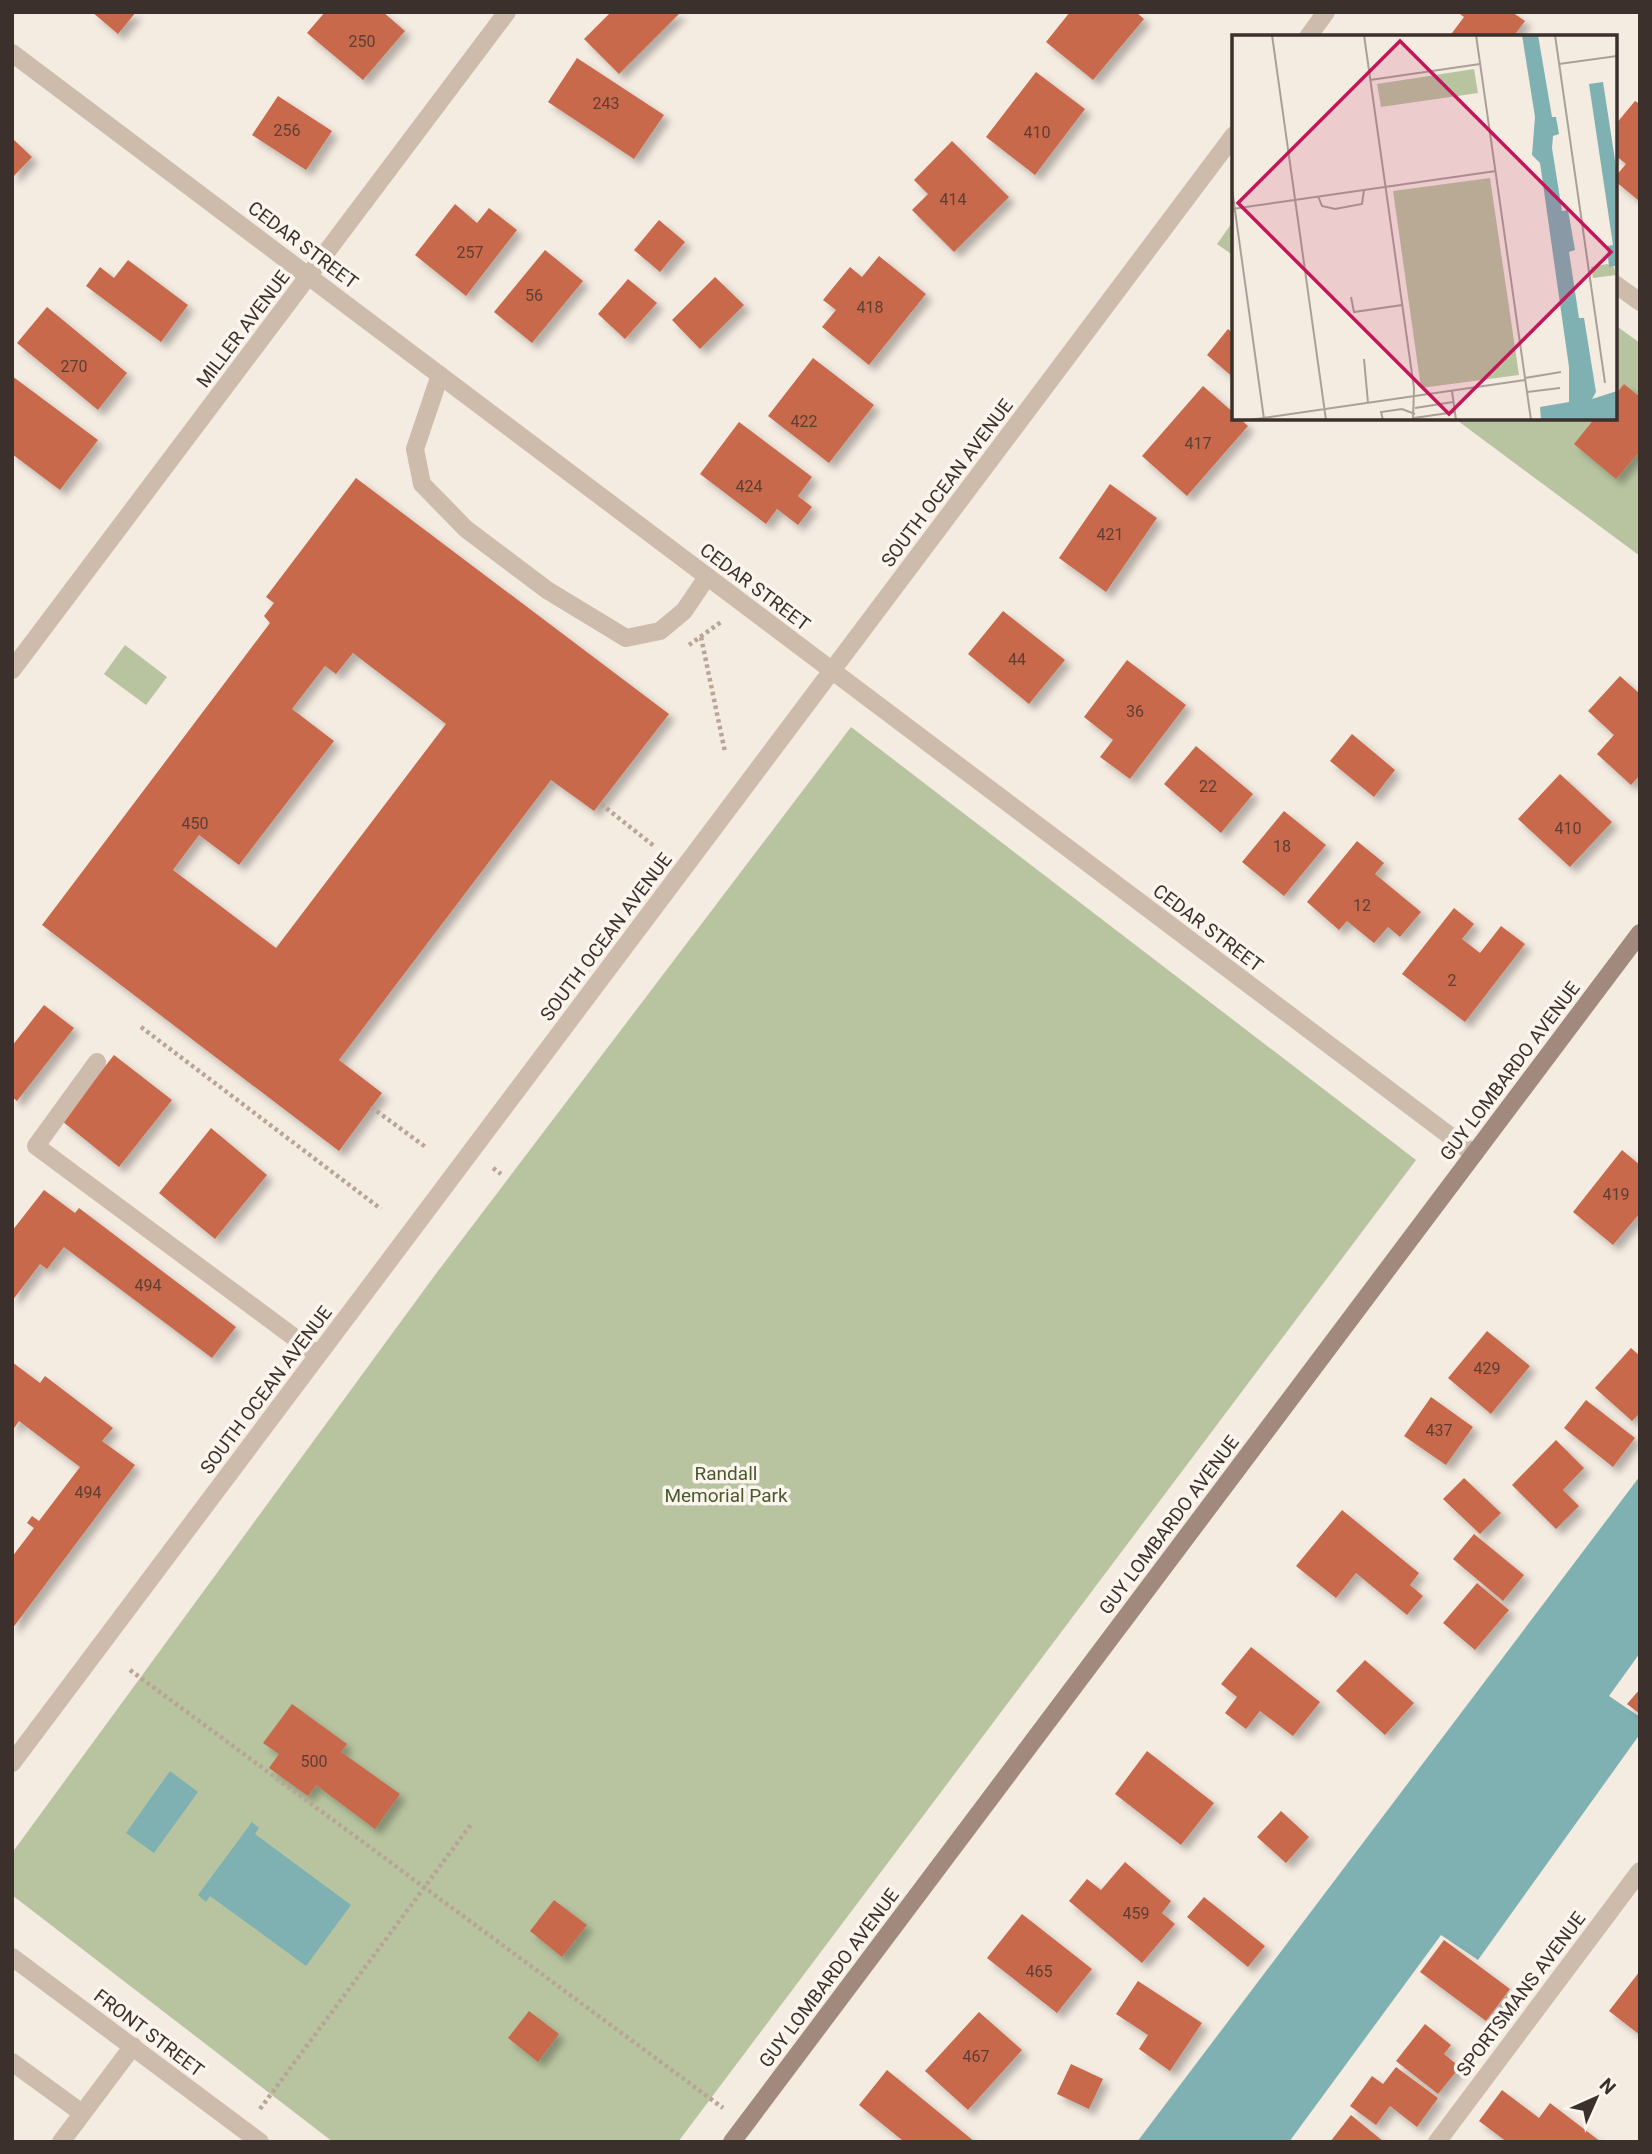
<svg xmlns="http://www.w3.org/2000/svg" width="1652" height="2154" font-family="Roboto,sans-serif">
  <defs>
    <filter id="shadow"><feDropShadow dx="6" dy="6" stdDeviation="3.5" flood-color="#0004"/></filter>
  </defs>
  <rect width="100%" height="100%" fill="#f4ebe1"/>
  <path fill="#b8c4a0" d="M1234 220V256L1217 244Z
    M1615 325 1640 343V556L1454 418H1615Z
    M125 645 167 677 146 705 104 674Z
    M851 727 1416 1160 678 2142H333L12 1895V1853L435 1275Z"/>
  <path fill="#7fb0b2" d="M1640 1476V1653L1609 1696 1640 1717V1734L1478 1960 1441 1935 1289 2142H1137Z
    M170 1771 198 1792 154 1853 126 1833Z
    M252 1822 259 1828 255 1834 351 1905 306 1966 210 1896 206 1902 198 1895Z"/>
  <path fill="#c8694b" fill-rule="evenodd" filter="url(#shadow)" d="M92 12H136L118 34Z
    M325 12H383L405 31 363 80 307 33Z
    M611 12H681L619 74 584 39Z
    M1070 12H1136L1144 19 1093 80 1046 42Z
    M1457 12H1512L1525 21 1513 37H1449L1464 17Z
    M577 58 664 115 634 159 548 102Z
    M1036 72 1085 109 1035 175 986 137Z
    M278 96 332 131 306 170 252 135Z
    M1635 101 1640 104V198L1638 200 1615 181V177L1626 164 1615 155V125Z
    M12 138 32 157 12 178Z
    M952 141 1009 197 954 252 912 210 928 194 914 180Z
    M455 204 477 223 489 208 517 230 466 296 415 255Z
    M659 220 685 242 660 272 634 250Z
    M545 250 583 281 532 343 494 312Z
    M879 256 926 294 869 365 822 327 836 310 823 300 850 267 862 277Z
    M128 260 188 305 161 342 86 286 100 267 114 278Z
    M715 277 744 305 700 349 672 320Z
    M628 279 657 303 625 339 598 314Z
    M47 307 127 373 98 410 17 343Z
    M1228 329 1234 334V378L1207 355Z
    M813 358 874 405 829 463 768 416Z
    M12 376 98 440 60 490 12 454Z
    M1624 384 1640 397V451L1616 479 1574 444 1595 418H1615V395Z
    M1203 386 1234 413V418H1239L1248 426 1187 496 1142 456Z
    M739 422 812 477 798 496 812 507 798 525 777 509 766 524 700 474Z
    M356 478 669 714 594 811 551 780 339 1060 382 1093 339 1151 42 925 270 623 264 616 274 603 266 597ZM353 653 446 724 276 948 173 870 199 835 239 865 334 741 292 709 325 666 336 674Z
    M1110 484 1157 518 1106 592 1059 558Z
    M1003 611 1065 660 1029 704 968 654Z
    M1127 660 1186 705 1130 779 1100 757 1113 740 1084 717Z
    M1620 676 1640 694V775L1631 785 1597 754 1614 735 1588 711Z
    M1352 734 1395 770 1374 797 1330 761Z
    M1196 746 1253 794 1221 833 1164 784Z
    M1560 774 1612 822 1570 867 1518 819Z
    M1284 811 1326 845 1284 896 1242 862Z
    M1357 841 1384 863 1375 874 1421 912 1400 937 1388 927 1374 943 1347 921 1339 930 1307 902Z
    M1454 908 1474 924 1462 939 1480 953 1501 926 1525 944 1465 1022 1402 974Z
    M44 1005 74 1028 17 1101 12 1097V1046Z
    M114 1055 172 1100 119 1167 62 1121Z
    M211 1128 267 1175 215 1239 159 1193Z
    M1622 1150 1640 1165V1213L1613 1245 1573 1212Z
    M44 1190 75 1213 79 1208 236 1327 212 1358 64 1247 47 1269 40 1264 12 1301V1231Z
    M1487 1331 1530 1366 1491 1414 1448 1378Z
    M1631 1348 1640 1356V1413L1632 1421 1595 1388Z
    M12 1362 40 1383 45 1376 113 1428 102 1441 135 1465 12 1629V1557L34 1528 27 1523 32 1516 39 1521 80 1467 19 1421 12 1431Z
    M1431 1397 1473 1427 1446 1465 1404 1436Z
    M1586 1400 1635 1438 1613 1467 1564 1428Z
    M1556 1440 1584 1468 1563 1490 1579 1506 1556 1529 1512 1485Z
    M1464 1478 1501 1513 1480 1534 1443 1499Z
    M1342 1510 1419 1573 1410 1585 1423 1596 1407 1615 1356 1573 1336 1598 1296 1566Z
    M1474 1534 1524 1575 1503 1601 1453 1559Z
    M1477 1583 1509 1610 1475 1650 1443 1623Z
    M1251 1647 1320 1702 1293 1736 1260 1711 1246 1729 1225 1713 1237 1697 1221 1684Z
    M1365 1660 1414 1703 1385 1735 1336 1691Z
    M1640 1689V1714L1627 1704Z
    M292 1704 347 1744 341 1752 400 1794 375 1829 316 1785 308 1796 269 1768 279 1754 263 1743Z
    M1147 1751 1214 1803 1181 1845 1115 1794Z
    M1281 1811 1309 1837 1286 1863 1257 1837Z
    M1125 1862 1171 1901 1162 1913 1175 1924 1142 1963 1069 1901 1087 1879 1101 1890Z
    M1204 1897 1265 1946 1248 1967 1187 1917Z
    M554 1900 587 1925 562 1957 530 1931Z
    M1022 1914 1092 1969 1057 2013 987 1958Z
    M1444 1940 1510 1989 1486 2021 1420 1972Z
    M1640 1971V2035L1609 2011Z
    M1138 1981 1202 2023 1170 2071 1139 2049 1148 2035 1116 2014Z
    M529 2011 559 2034 538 2062 508 2038Z
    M979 2012 1022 2050 968 2110 925 2071Z
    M1425 2024 1451 2045 1444 2054 1460 2067 1438 2094 1396 2061Z
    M1071 2064 1103 2079 1089 2109 1057 2094Z
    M1396 2067 1438 2098 1417 2127 1390 2106 1376 2125 1350 2106 1372 2076 1383 2084Z
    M887 2070 975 2142H901L902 2140 859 2105Z
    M1502 2090 1539 2118 1550 2103 1601 2142H1507L1479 2121Z
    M1351 2115 1384 2142H1330Z"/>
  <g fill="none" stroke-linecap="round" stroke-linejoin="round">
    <path stroke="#b9a596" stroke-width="4.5" stroke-dasharray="3.5 3.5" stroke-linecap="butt" d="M701 637 725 752
      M689 645 721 622
      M601 804 654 846
      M141 1027 381 1209
      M371 1107 427 1148
      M493 1168 501 1174
      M130 1670 723 2108
      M260 2109 472 1823"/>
    <path stroke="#cdbbac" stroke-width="18" d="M440 375 415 449 422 484 466 529 547 590 626 638 660 631 684 611 707 577
      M97 1062 36 1146 318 1355
      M12 2062 82 2113"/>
    <path stroke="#cdbbac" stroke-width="18" d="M1308 37 1326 12
      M12 53 1474 1154
      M1615 284 1640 302
      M12 670 507 12
      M12 1763 1234 135
      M12 1957 260 2142
      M61 2142 133 2046
      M1437 2142 1640 1871"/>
    <path stroke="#a18a7d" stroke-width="18" d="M732 2142 1640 933"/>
  </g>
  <g text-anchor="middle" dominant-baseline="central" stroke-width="7" stroke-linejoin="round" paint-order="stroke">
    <g font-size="16" fill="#5e3e33">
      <text x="362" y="41">250</text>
      <text x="606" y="103">243</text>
      <text x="287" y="130">256</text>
      <text x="1037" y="132">410</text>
      <text x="953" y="199">414</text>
      <text x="470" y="252">257</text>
      <text x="534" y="295">56</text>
      <text x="870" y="307">418</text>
      <text x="74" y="366">270</text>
      <text x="804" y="421">422</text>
      <text x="1198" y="443">417</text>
      <text x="749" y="486">424</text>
      <text x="1110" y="534">421</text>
      <text x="1017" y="659">44</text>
      <text x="1135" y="711">36</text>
      <text x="1208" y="786">22</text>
      <text x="195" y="823">450</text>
      <text x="1568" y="828">410</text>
      <text x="1282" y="846">18</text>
      <text x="1362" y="905">12</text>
      <text x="1452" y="980">2</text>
      <text x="1616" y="1194">419</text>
      <text x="148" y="1285">494</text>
      <text x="1487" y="1368">429</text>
      <text x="1439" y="1430">437</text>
      <text x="88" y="1492">494</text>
      <text x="314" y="1761">500</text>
      <text x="1136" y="1913">459</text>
      <text x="1039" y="1971">465</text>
      <text x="976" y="2056">467</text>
    </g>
    <g font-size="19" fill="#3b302b" stroke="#fbf5ee">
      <text transform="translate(303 245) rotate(37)">CEDAR STREET</text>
      <text transform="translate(243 329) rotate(-53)">MILLER AVENUE</text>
      <text transform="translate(947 483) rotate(-53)">SOUTH OCEAN AVENUE</text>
      <text transform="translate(755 587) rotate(37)">CEDAR STREET</text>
      <text transform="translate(1208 928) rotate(37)">CEDAR STREET</text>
      <text transform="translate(606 937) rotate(-53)">SOUTH OCEAN AVENUE</text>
      <text transform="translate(1510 1071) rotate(-53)">GUY LOMBARDO AVENUE</text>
      <text transform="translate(266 1390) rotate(-53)">SOUTH OCEAN AVENUE</text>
      <text transform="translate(1169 1525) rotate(-53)">GUY LOMBARDO AVENUE</text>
      <text transform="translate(829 1978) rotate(-53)">GUY LOMBARDO AVENUE</text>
      <text transform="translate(1521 1994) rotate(-53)">SPORTSMANS AVENUE</text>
      <text transform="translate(149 2033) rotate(37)">FRONT STREET</text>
    </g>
    <g font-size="19" fill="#4a5a2e" stroke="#fbf5ee">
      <text x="726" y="1473">Randall<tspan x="726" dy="22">Memorial Park</tspan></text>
    </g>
  </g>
  <g transform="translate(1232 35)">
    <rect width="385" height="385" fill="#f4ebe1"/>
    <path d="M242 34 246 58 149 72 145 49ZM258 143 287 340 189 353 161 156ZM375 229 382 232 384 240 361 243 359 232Z" fill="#b8c4a0"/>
    <path d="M290 0H306L320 82H324L327 99 321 101 320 113 330 176 336 175 343 215 337 217 347 283H352L364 357 360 364 385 356V385H309L308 372 337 367V332L308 128 300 120 303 82ZM371 47 385 138V243L383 231 377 232 375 211 381 210 357 49Z" fill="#7fb0b2"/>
    <path fill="none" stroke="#aaa098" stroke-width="2" d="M40 0 94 385M132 0 182 353 181 385M244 0 299 385M323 0 373 348M327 29 385 21M138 45 248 29M0 154 32 384M86 161 90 171 103 174 130 169 132 155M0 174 264 136M119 262 122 277 170 270M132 324 136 368M293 343 329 337M220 356 224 385M295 357 328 353M183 373 221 367M182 383 223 377M17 385 293 345M151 385 149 377 170 374 183 379"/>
    <path fill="#c2185b" fill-opacity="0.15" stroke="#c2185b" stroke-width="3.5" d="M168 6 379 217 217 379 6 168Z"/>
    <rect width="385" height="385" fill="none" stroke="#3b302b" stroke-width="3.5"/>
  </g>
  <rect width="1652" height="2154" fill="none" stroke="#3b302b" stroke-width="28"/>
  <g transform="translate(1596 2098) rotate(45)" stroke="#fbf5ee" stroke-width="5" paint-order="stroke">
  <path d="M0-5L12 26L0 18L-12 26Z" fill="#3b302b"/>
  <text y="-10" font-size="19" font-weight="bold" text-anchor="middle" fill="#3b302b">N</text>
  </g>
</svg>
